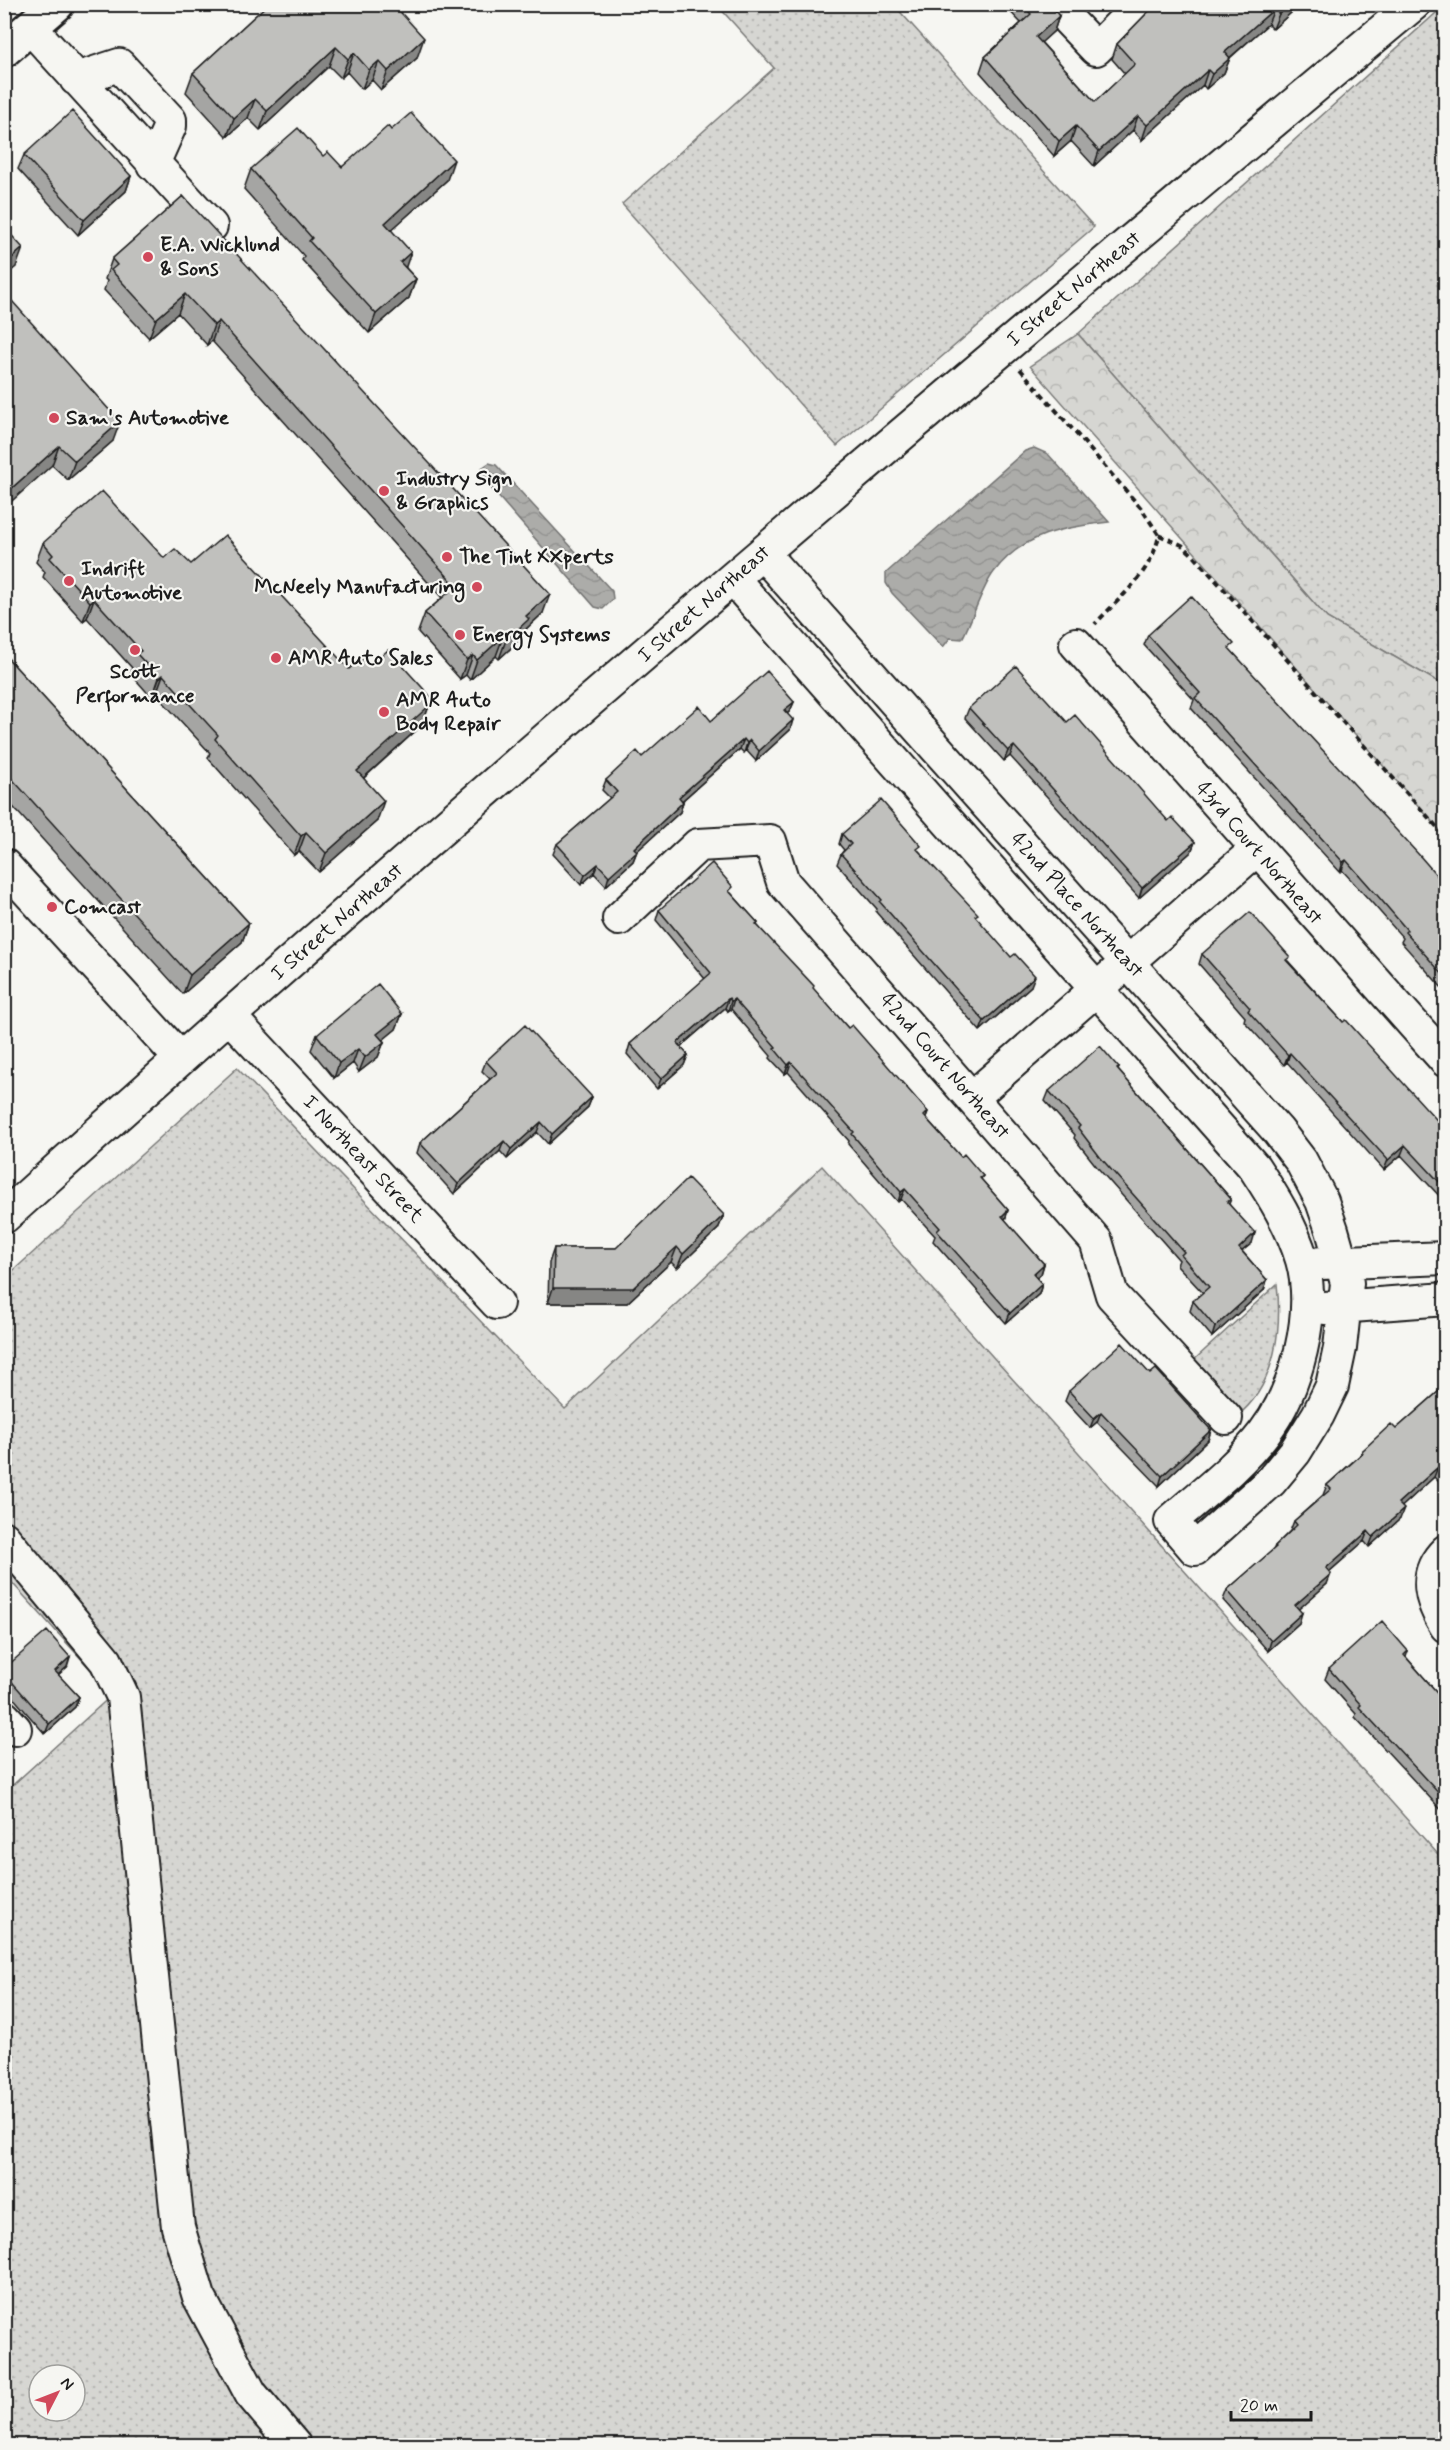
<svg xmlns="http://www.w3.org/2000/svg" width="1450" height="2450" font-family="Mynerve,sans-serif">
  <defs>
    <pattern id="green-dots" width="8" height="8" patternUnits="userSpaceOnUse" patternTransform="scale(1.5)"><rect width="8" height="8" fill="#d6d6d2"/><path d="M2 2h.1M6 6h.1" fill="none" stroke="#b7b7b4" stroke-width="1.8" stroke-linecap="round"/></pattern>
    <pattern id="forest-crowns" width="20" height="18" patternUnits="userSpaceOnUse" patternTransform="scale(1.5)"><rect width="20" height="18" fill="#d6d6d2"/><path d="M2 6a3 3 0 1 1 6 0M12 15a3 3 0 1 1 6 0" fill="none" stroke="#b7b7b4"/></pattern>
    <pattern id="water-waves" width="16" height="10" patternUnits="userSpaceOnUse" patternTransform="scale(1.5)"><rect width="16" height="10" fill="#acaca9"/><path d="M0 5q4-4 8 0t8 0" fill="none" stroke="#939391"/></pattern>
  </defs>
  <rect width="100%" height="100%" fill="#f6f6f2"/>
  <filter id="ink" filterUnits="userSpaceOnUse"><feTurbulence type="fractalNoise" baseFrequency=".0167" numOctaves="2"/><feDisplacementMap in="SourceGraphic" scale="12" xChannelSelector="R" yChannelSelector="G"/><feConvolveMatrix kernelMatrix="1 2 1 2 8 2 1 2 1" color-interpolation-filters="sRGB"/></filter>
  <g filter="url(#ink)">
    <path fill="url(#green-dots)" stroke="#797977" stroke-width="1.5" fill-rule="evenodd" d="M717 5H894L1094 227 837 446 622 204 774 68Z
      M1445 5V686L1327 618 1078 334Z
      M237 1068 565 1409 822 1166 1445 1862V2445H5V1792L113 1694 5 1575V1278ZM39 2375H75V2411H39Z
      M1277 1284C1282 1327 1276 1380 1243 1411L1195 1359Z"/>
    <path fill="url(#forest-crowns)" stroke="#797977" stroke-width="1.5" d="M1078 334 1327 618 1445 686V836L1030 366Z"/>
    <path fill="url(#water-waves)" stroke="#727271" stroke-width="1.5" d="M1034 448 1048 454 1109 522C1066 527 1023 533 994 572 981 589 973 619 962 639L950 638 943 647 892 593 886 583V573L1025 451Z
      M489 463 496 465 612 591 613 599 603 609 595 607 482 478V468Z"/>
    <g fill="none" stroke-linecap="round" stroke-linejoin="round">
      <g stroke="#1c1c1c" stroke-width="36">
        <path id="minor" d="M1053 4 1096 49 1141 4
          M30 27 211 226
          M76 79 119 65 170 120V126L153 164
          M733 579 1254 1167C1273 1196 1292 1226 1302 1260 1317 1313 1297 1390 1264 1433 1238 1467 1203 1493 1171 1521L1195 1549 1271 1481 1295 1452 1318 1415 1332 1386 1340 1348 1347 1283 1332 1230 1322 1201 1301 1161 1278 1131 763 554
          M1076 644 1446 1061
          M4 865 180 1058
          M619 919 698 845 770 841 783 882 1096 1241 1112 1295 1226 1418
          M229 1016 497 1303
          M973 1097 1256 850
          M4 1217C465 801 938 401 1414 4
          M1321 1263 1446 1258
          M1325 1308 1446 1299
          M4 1538 106 1661 123 1697 178 2227 199 2297 251 2394 295 2446
          M1446 1551C1422 1574 1431 1602 1446 1626
          M4 1717 15 1729"/>
      </g>
      <g stroke="#1c1c1c" stroke-width="38">
        <path id="major" d="M4 50 57 4"/>
      </g>
      <path stroke="#1c1c1c" stroke-width="4" stroke-dasharray="6 4.5" stroke-linecap="butt" d="M1020 369 1141 508 1159 535C1152 573 1120 597 1095 624
        M1159 535 1182 545 1194 556 1446 837"/>
      <use href="#minor" stroke="#f6f6f2" stroke-width="32"/>
      <use href="#major" stroke="#f6f6f2" stroke-width="33"/>
    </g>
    <path fill="#a5a5a3" stroke="#1c1c1c" stroke-width="1.5" d="M268 4 417 58 381 90 372 80 362 89 347 72 341 78 329 66 260 130 248 118 227 137 186 92 193 73Z
      M1003 4H1050L1059 16 1054 31 1041 42 1095 102 1125 74 1112 59 1117 44 1156 4H1296L1293 11 1273 29 1268 24 1230 58 1224 73 1206 89 1203 85 1142 140 1133 130 1094 166 1071 141 1054 156 980 72 985 57 1021 23Z
      M391 130 447 180 391 230 406 268 416 279 409 298 369 333 302 260 304 256 244 189 251 169 323 156 342 167Z
      M24 155 131 176 126 191 78 235 18 169Z
      M183 196 543 613 525 630 522 638 499 659 496 656 470 680 466 675 460 679 418 632 425 613 442 598 212 341 207 345 178 313 149 338 104 290 107 281 105 279 112 259Z
      M4 292 113 441 68 480 52 465Z
      M43 543 164 558 191 564 349 669 370 666 427 703 429 706 422 725 364 778 377 821 319 872 299 851 294 855 208 758 210 753 156 694 152 698 130 673 132 668 87 618 83 621 43 577 45 572 36 562Z
      M1148 635 1231 651 1446 886V987L1443 989 1401 942 1403 938 1373 904 1342 870 1340 872 1191 708 1194 700 1144 645Z
      M4 654 249 923 242 942 183 994 4 797Z
      M794 702 790 711 787 714 790 730 756 761 746 750 744 753 740 749 682 801 683 802 680 812 637 851 633 861 606 886 594 873 581 885 553 854 557 844 610 798 602 790 606 780 642 757 711 721Z
      M969 708 1067 722 1168 821 1195 842 1191 852 1139 898 1010 756 1004 761 965 718Z
      M842 834 919 851 976 918 1031 986 980 1031 876 912 877 909 837 864 841 854 844 850 839 844Z
      M731 893 758 923 757 925 848 1028 928 1112 926 1118 961 1157 983 1176 981 1179 1008 1210 1005 1220 1044 1264 1041 1274 1037 1278 1042 1284 1039 1294 1006 1323 933 1241 935 1236 901 1199 898 1202 848 1144 849 1141 788 1072 785 1074 770 1058 771 1056 731 1009 728 1011 725 1008 680 1047 688 1055 684 1065 657 1089 627 1054 630 1044 705 979 656 920 659 910Z
      M1202 954 1288 961 1343 1022 1444 1128 1446 1126V1203L1401 1155 1384 1170 1287 1062 1284 1065 1244 1021 1245 1017 1199 964Z
      M402 1014 396 1029 382 1040 384 1042 378 1057 359 1072 353 1063 334 1078 311 1050 317 1035Z
      M486 1061 592 1097 588 1107 548 1144 537 1132 507 1159 500 1151 454 1194 417 1153 420 1143 490 1079 482 1071Z
      M1119 1068 1118 1070 1231 1199 1229 1204 1252 1243 1242 1251 1267 1280 1264 1290 1212 1337 1190 1311 1193 1301 1203 1293 1177 1265 1179 1260 1097 1167 1074 1138 1075 1135 1045 1101 1049 1091Z
      M724 1215 718 1229 677 1268 671 1262 627 1303H548L549 1263 554 1248H616Z
      M1150 1374 1211 1430 1208 1440 1159 1486 1097 1422 1090 1428 1065 1401 1069 1391Z
      M1446 1385V1476L1439 1482 1434 1477 1401 1507 1400 1519 1369 1547 1364 1541 1329 1572 1327 1584 1298 1609 1299 1623 1268 1651 1223 1600 1227 1590 1273 1550 1275 1546 1290 1531 1294 1521 1323 1495 1327 1485 1360 1455 1362 1451 1396 1429Z
      M1408 1651 1406 1657 1442 1698 1446 1694V1815L1355 1717 1356 1714 1325 1679 1329 1669Z
      M6 1667H67L58 1675 79 1697 75 1707 45 1734 4 1687V1670Z"/>
    <path fill="#868684" stroke="#1c1c1c" stroke-width="1.5" d="M1290 4H1296L1293 11 1273 29 1279 14Z
      M1274 9 1268 24 1219 67 1225 52Z
      M1059 16 1054 31 1031 52 1036 37Z
      M424 38 417 58 381 90 388 71Z
      M336 47 329 66 260 130 267 111Z
      M354 53 347 72 341 78 348 59Z
      M1230 58 1224 73 1206 89 1212 74Z
      M379 61 372 80 362 89 369 70Z
      M1208 70 1203 85 1142 140 1147 125Z
      M255 99 248 118 227 137 234 118Z
      M1138 116 1133 130 1094 166 1099 151Z
      M1076 126 1071 141 1054 156 1059 141Z
      M454 160 447 180 378 242 385 223Z
      M131 176 126 191 78 235 84 220Z
      M23 248 16 267 4 277V265Z
      M411 252 404 272 400 262Z
      M416 279 409 298 369 333 376 314Z
      M185 294 178 313 149 338 156 319Z
      M219 321 212 341 207 345 214 325Z
      M120 422 113 441 68 480 75 461Z
      M59 446 52 465 4 508V495Z
      M550 594 543 613 525 630 522 638 499 659 506 640 526 616Z
      M94 599 87 618 83 621 90 602Z
      M503 637 496 656 470 680 477 660Z
      M473 655 466 675 460 679 467 660Z
      M163 675 156 694 152 698 159 678Z
      M430 696 424 710 429 706 422 725 350 790 357 771Z
      M794 702 790 711 780 720 784 710Z
      M793 720 790 730 756 761 759 751Z
      M744 739 740 749 675 807 679 797Z
      M750 740 746 750 744 753 747 743Z
      M1014 746 1010 756 1004 761 1008 751Z
      M384 801 377 821 319 872 326 853Z
      M683 802 680 812 635 853 637 851 633 861 606 886 609 876 634 848Z
      M306 832 299 851 294 855 301 836Z
      M1195 842 1191 852 1139 898 1142 888Z
      M1346 860 1342 870 1340 872 1343 862Z
      M598 864 594 873 581 885 585 875Z
      M249 923 242 942 183 994 190 975Z
      M1035 976 1031 986 980 1031 984 1021Z
      M729 998 725 1008 673 1053 677 1043Z
      M734 999 731 1009 728 1011 731 1001Z
      M402 1014 396 1029 372 1049 377 1034Z
      M384 1042 378 1057 359 1072 365 1057Z
      M358 1049 353 1063 334 1078 339 1063Z
      M1290 1053 1287 1062 1284 1065 1288 1055Z
      M688 1055 684 1065 657 1089 661 1079Z
      M791 1062 788 1072 785 1074 788 1065Z
      M592 1097 588 1107 548 1144 552 1134Z
      M541 1122 537 1132 507 1159 511 1149Z
      M504 1141 500 1151 454 1194 458 1184Z
      M1405 1145 1401 1155 1384 1170 1388 1160Z
      M905 1189 901 1199 898 1202 901 1192Z
      M1008 1210 1005 1220 1002 1216Z
      M724 1215 718 1229 677 1268 683 1254Z
      M1255 1233 1252 1243 1235 1257 1239 1248Z
      M677 1247 671 1262 627 1303H548L553 1288Z
      M1044 1264 1041 1274 1030 1284 1033 1274Z
      M1267 1280 1264 1290 1212 1337 1215 1327Z
      M1042 1284 1039 1294 1006 1323 1010 1313Z
      M1101 1412 1097 1422 1090 1428 1094 1418Z
      M1211 1430 1208 1440 1159 1486 1162 1476Z
      M1438 1467 1434 1477 1395 1513 1398 1503Z
      M1446 1469V1476L1439 1482 1443 1472Z
      M1404 1509 1400 1519 1369 1547 1373 1537Z
      M1368 1531 1364 1541 1322 1578 1326 1568Z
      M1331 1574 1327 1584 1292 1615 1295 1605Z
      M1302 1613 1299 1623 1268 1651 1271 1641Z
      M70 1657 67 1667 51 1681 55 1671Z
      M79 1697 75 1707 45 1734 49 1724Z"/>
    <path fill="#c0c0bd" stroke="#1c1c1c" stroke-width="1.5" d="M268 4H393L424 38 388 71 379 61 369 70 354 53 348 59 336 47 267 111 255 99 234 118 193 73Z
      M1022 4H1050L1059 16 1036 37 1095 102 1135 64 1117 44 1156 4H1290L1279 14 1274 9 1225 52 1230 58 1212 74 1208 70 1147 125 1138 116 1099 151 1076 126 1059 141 985 57 1031 14Z
      M72 111 131 176 84 220 24 155Z
      M411 113 454 160 385 223 411 252 400 262 416 279 376 314 309 241 312 238 251 169 298 128 323 156 328 152 342 167 388 126 391 130Z
      M183 196 550 594 526 616 529 619 506 640 503 637 477 660 473 655 467 660 425 613 456 586 219 321 214 325 185 294 156 319 111 270 117 265 112 259Z
      M4 227 23 248 4 265Z
      M4 292 120 422 75 461 59 446 4 495Z
      M102 491 164 558 175 549 191 564 225 535 349 669 362 658 370 666 388 650 430 696 425 700 429 706 357 771 384 801 326 853 306 832 301 836 215 739 218 735 163 675 159 678 137 654 141 651 94 599 90 602 50 558 53 555 43 543Z
      M1191 596 1234 644 1229 648 1420 856 1446 886V978L1405 932 1407 930 1377 895 1346 860 1343 862 1195 698 1200 693 1148 635Z
      M4 654 249 923 190 975 4 770Z
      M1016 666 1067 722 1075 715 1168 821 1172 817 1195 842 1142 888 1014 746 1008 751 969 708Z
      M767 671 794 702 784 710 793 720 759 751 750 740 747 743 744 739 679 797 683 802 634 848 637 851 609 876 598 864 585 875 557 844 617 792 606 780 637 751 642 757 699 706 711 721Z
      M881 800 921 846 917 849 978 914 975 916 1011 957 1015 954 1035 976 984 1021 880 902 882 900 841 854 851 844 842 834Z
      M712 863 733 887 729 891 758 923 756 924 814 986 813 988 848 1028 852 1025 928 1112 924 1116 961 1157 964 1154 983 1176 980 1178 1008 1210 1002 1216 1044 1264 1033 1274 1042 1284 1010 1313 937 1231 940 1228 905 1189 901 1192 852 1134 854 1132 791 1062 788 1065 774 1048 776 1047 734 999 731 1001 729 998 677 1043 688 1055 661 1079 630 1044 711 973 659 910Z
      M1250 912 1290 957 1286 960 1343 1022 1346 1020 1444 1128 1446 1126V1189L1405 1145 1388 1160 1290 1053 1288 1055 1248 1011 1250 1008 1202 954Z
      M378 984 402 1014 377 1034 384 1042 365 1057 358 1049 339 1063 317 1035Z
      M525 1025 592 1097 552 1134 541 1122 511 1149 504 1141 458 1184 420 1143 497 1073 486 1061Z
      M1100 1046 1119 1068 1117 1069 1231 1199 1227 1202 1255 1233 1239 1248 1267 1280 1215 1327 1193 1301 1209 1287 1181 1255 1184 1252 1100 1157 1078 1128 1080 1126 1049 1091Z
      M688 1178 724 1215 683 1254 677 1247 633 1288H553L554 1248H616Z
      M1122 1343 1150 1374 1156 1369 1211 1430 1162 1476 1101 1412 1094 1418 1069 1391Z
      M1446 1385V1469L1443 1472 1438 1467 1398 1503 1404 1509 1373 1537 1368 1531 1326 1568 1331 1574 1295 1605 1302 1613 1271 1641 1227 1590 1276 1547 1275 1546 1297 1525 1294 1521 1331 1489 1327 1485 1363 1453 1362 1451 1391 1424 1396 1429Z
      M1382 1621 1408 1651 1404 1655 1442 1698 1446 1694V1801L1359 1707 1361 1705 1329 1669Z
      M47 1631 70 1657 55 1671 79 1697 49 1724 6 1675V1667Z"/>
  </g>
  <g fill="#d1495b" stroke="#f6f6f2" stroke-width="2">
    <circle cx="148" cy="257" r="6"/>
    <circle cx="54" cy="418" r="6"/>
    <circle cx="384" cy="491" r="6"/>
    <circle cx="447" cy="557" r="6"/>
    <circle cx="69" cy="581" r="6"/>
    <circle cx="477" cy="587" r="6"/>
    <circle cx="460" cy="635" r="6"/>
    <circle cx="135" cy="650" r="6"/>
    <circle cx="276" cy="658" r="6"/>
    <circle cx="384" cy="712" r="6"/>
    <circle cx="52" cy="907" r="6"/>
  </g>
  <g text-anchor="middle" dominant-baseline="central" stroke-width="4.5" stroke-linejoin="round" paint-order="stroke">
    <g font-size="21" font-weight="bold" fill="#1c1c1c" stroke="#f6f6f2" text-anchor="start">
      <text x="160" y="245">E.A. Wicklund<tspan x="160" dy="24">&amp; Sons</tspan></text>
      <text x="66" y="418">Sam's Automotive</text>
      <text x="396" y="479">Industry Sign<tspan x="396" dy="24">&amp; Graphics</tspan></text>
      <text x="459" y="557">The Tint XXperts</text>
      <text x="81" y="569">Indrift<tspan x="81" dy="24">Automotive</tspan></text>
      <text x="465" y="587" text-anchor="end">McNeely Manufacturing</text>
      <text x="472" y="635">Energy Systems</text>
      <text x="288" y="658">AMR Auto Sales</text>
      <text x="135" y="672" text-anchor="middle">Scott<tspan x="135" dy="24">Performance</tspan></text>
      <text x="396" y="700">AMR Auto<tspan x="396" dy="24">Body Repair</tspan></text>
      <text x="64" y="907">Comcast</text>
    </g>
    <g font-size="21" fill="#1c1c1c" stroke="#f6f6f2">
      <text transform="translate(1074 289) rotate(-40)">I Street Northeast</text>
      <text transform="translate(704 604) rotate(-41)">I Street Northeast</text>
      <text transform="translate(1259 853) rotate(49)">43rd Court Northeast</text>
      <text transform="translate(1077 905) rotate(48)">42nd Place Northeast</text>
      <text transform="translate(337 922) rotate(-41)">I Street Northeast</text>
      <text transform="translate(945 1066) rotate(49)">42nd Court Northeast</text>
      <text transform="translate(363 1159) rotate(47)">I Northeast Street</text>
    </g>
  </g>
  <rect width="1450" height="2450" fill="none" stroke="#f6f6f2" stroke-width="24"/>
  <rect x="12" y="12" width="1426" height="2426" fill="none" stroke="#1c1c1c" stroke-width="2" filter="url(#ink)"/>
  <g transform="translate(57 2393) rotate(48)"><circle r="28" fill="#f6f6f2" stroke="#9f9f9c" stroke-width="1.5"/>
  <path d="M0-4.5L10 22L0 15L-10 22Z" fill="#d1495b"/>
  <text y="-9" font-size="16" font-weight="bold" text-anchor="middle" fill="#1c1c1c">N</text>
  </g>
  <path d="M1231 2411v9h80v-9" fill="none" stroke="#1c1c1c" stroke-width="3"/>
  <text x="1240" y="2411" font-size="18" fill="#1c1c1c" stroke="#f6f6f2" stroke-width="4.5" paint-order="stroke">20 m</text>
</svg>
